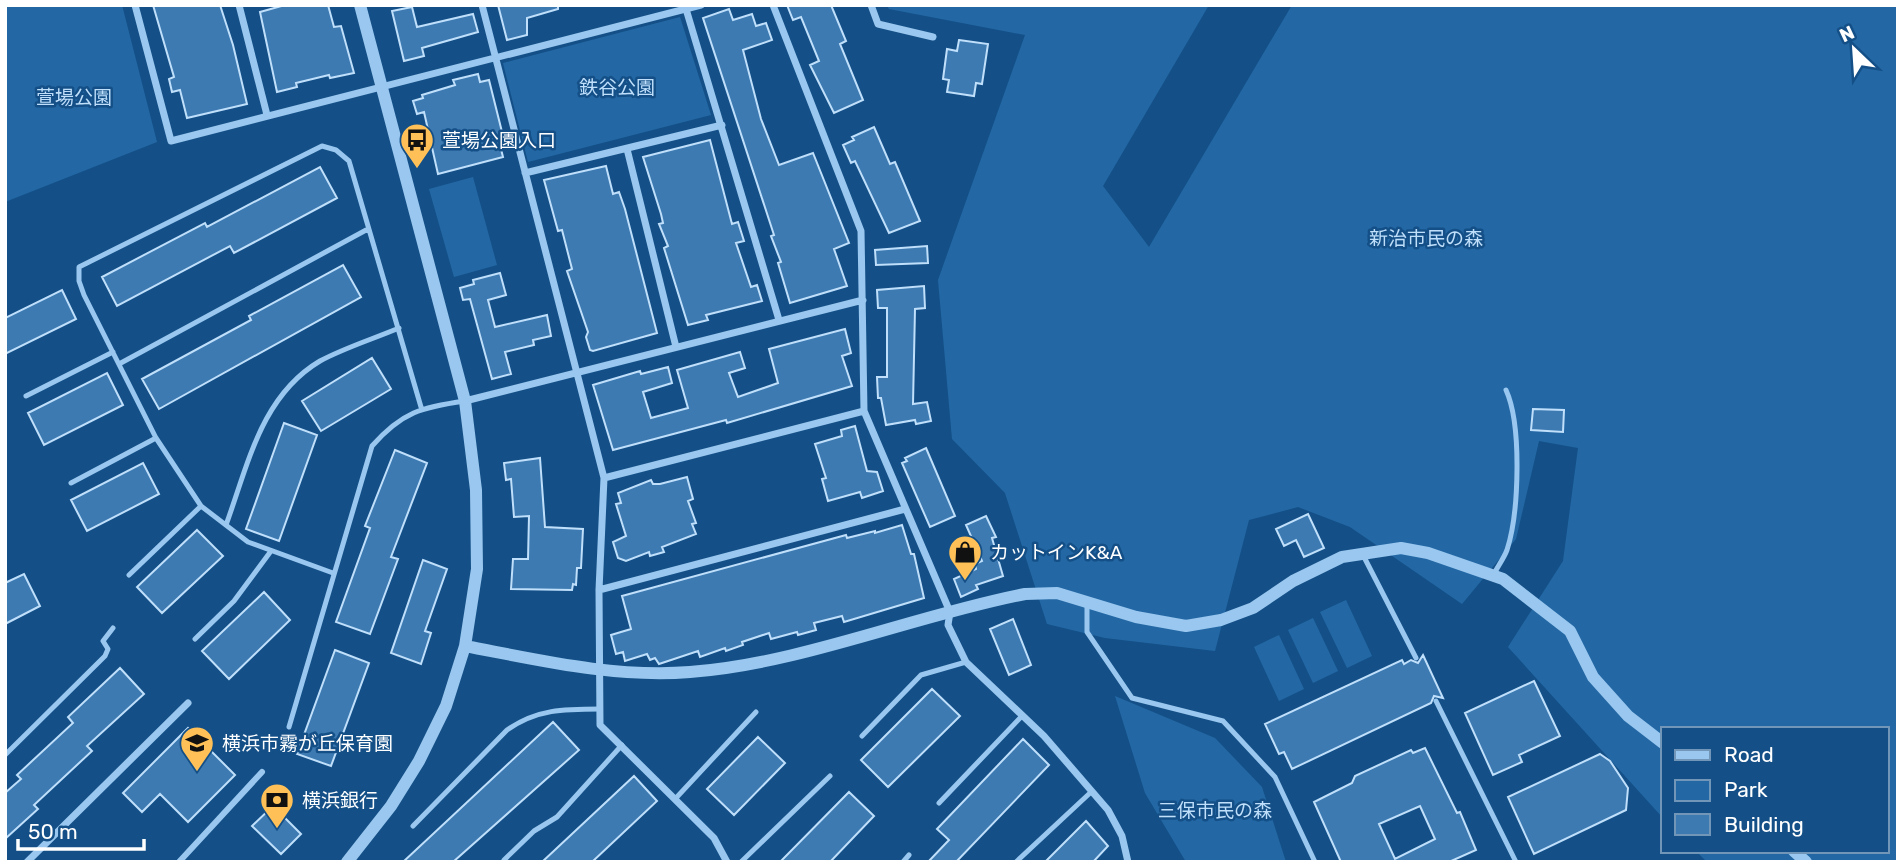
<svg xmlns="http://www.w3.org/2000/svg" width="1903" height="867" font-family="Rubik,'Noto Sans JP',sans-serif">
  <rect width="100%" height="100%" fill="#145087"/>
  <path fill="#2368a5" d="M5 5H122L157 142 5 202Z
    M887 5H1209L1103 186 1149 247 1292 5H1898V862H1707L1696 851H1887V729H1663V818L1508 647 1563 561 1578 448 1539 441 1516 539 1462 604 1350 527 1298 507 1249 520 1215 651 1105 638 1047 624 1005 493 952 439 938 280 1025 35 889 9Z
    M680 17 711 115 528 162 503 63Z
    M473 177 497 265 454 277 429 189Z
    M1346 600 1372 656 1347 668 1320 612Z
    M1313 618 1338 671 1313 683 1288 630Z
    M1279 635 1304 689 1279 701 1254 647Z
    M1115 696 1215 738 1262 787 1286 862H1186L1145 793Z"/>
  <path fill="#3d7ab1" stroke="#bfdffb" stroke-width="2" fill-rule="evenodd" d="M153 5H220L233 45 247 104 187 118 180 90 172 92 169 79 174 77Z
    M285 5H328L334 27 341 26 354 73 330 78 329 75 296 83 297 87 277 92 260 12Z
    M498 5H558V9L527 18V35L507 40Z
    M787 5H831L846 41 840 44 863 100 834 113 810 65 819 61 801 17 793 20Z
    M412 7 417 27 473 14 478 32 422 48 424 56 404 61 392 11Z
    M729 9 733 20 752 14 756 26 766 23 772 40 743 50 761 119 779 165 813 153 849 243 834 249 847 286 790 303 778 263 781 262 771 236 774 235 703 18Z
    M959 40 988 44 982 84 976 83 974 96 947 92 949 80 943 79 947 49 957 51Z
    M478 74 480 82 489 80 506 148 501 149 503 157 438 174 424 112 417 114 413 101 423 98 422 95 455 85 453 80Z
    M874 127 890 164 895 162 920 221 889 233 855 161 851 163 843 145 854 140 852 137Z
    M710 140 732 224 738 222 744 241 736 243 751 287 757 285 762 301 706 315 708 320 688 325 664 248 668 246 659 224 663 223 661 214 643 157Z
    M606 166 613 194 619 192 625 209 657 333 593 351 590 350 586 337 588 332 567 271 572 269 562 230 558 231 544 180Z
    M320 167 337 198 234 253 230 246 117 306 102 277 205 223 207 227Z
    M927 246 928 263 876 265 875 250Z
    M343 265 361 297 159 409 142 379 251 320 249 316Z
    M500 273 506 295 488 300 495 327 547 315 551 336 533 340 534 345 505 352 511 374 492 379 470 299 463 300 460 288 474 284 473 280Z
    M924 286 925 308 915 309 913 404 927 402 931 421 916 424 915 420 886 425 881 398H878L877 377H887V308H878L877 290Z
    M62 290 76 319 5 354V318Z
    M845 329 851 353 842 356 852 386 727 423 726 420 613 450 593 385 640 371 641 374 668 367 672 383 643 392 651 418 688 408 677 370 740 352 745 368 729 373 738 397 778 383 769 349Z
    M372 358 391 389 321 431 302 401Z
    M107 373 123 405 44 445 28 413Z
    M1533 409 1564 410 1563 432 1531 430Z
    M284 423 317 435 279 541 246 529Z
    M855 426 867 471 877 472 883 491 862 498 860 492 828 501 822 479 826 478 815 444 842 436 841 430Z
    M926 448 955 516 930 527 902 463 907 461 905 458Z
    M395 450 427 463 391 557 398 559 370 634 336 622 370 528 365 526Z
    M540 458 545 527 583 529 581 568H577L576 585 573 584 572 590 511 589 513 559H528L529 516 514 517 511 479 506 480 504 463Z
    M143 463 159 494 87 531 71 500Z
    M687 477 693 499 688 501 696 523 692 524 696 534 662 547 664 552 650 556 649 552 626 561 618 558 613 542 626 536 616 504 621 503 618 493 651 480 653 484H660Z
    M1308 514 1324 548 1304 557 1296 540 1284 546 1276 529Z
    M986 516 996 537 992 538 1003 576 976 585 978 589 961 597 954 579 976 569 975 564 982 561 966 525Z
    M902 525 911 554H914L924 598 844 622 842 616 814 623 816 630 798 635 797 632 771 639 769 633 742 642 743 645 726 651 725 648 700 657 698 651 659 664 655 658 650 660 647 654 625 661 623 652 616 654 611 635 631 629 622 596 846 535 847 538 875 531V533Z
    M197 530 223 556 162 613 137 587Z
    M423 560 447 569 425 631 431 633 421 664 391 653Z
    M24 574 40 606 5 624V583Z
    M264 592 290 620 229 679 202 651Z
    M1013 619 1031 665 1009 675 990 629Z
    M335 650 369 663 331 766 297 754Z
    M1423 655 1443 698 1434 696 1431 703 1292 769 1284 752 1279 754 1265 724 1402 660 1404 664 1411 660 1418 663Z
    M120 668 144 694 87 746 92 751 34 805 38 809 5 839V793L21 779 17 775 73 723 68 717Z
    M1534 681 1560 736 1519 755 1522 762 1493 775 1465 713Z
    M932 689 960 716 888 787 861 760Z
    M553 722 579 750 453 862H403Z
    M188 728 235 775 188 822 160 794 142 812 123 793Z
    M758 737 785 763 734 815 707 789Z
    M1023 739 1049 765 956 862H928L949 840 937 829Z
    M1425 748 1457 813 1460 812 1476 850 1449 862H1341L1314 802 1352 783 1355 776 1411 750 1413 753ZM1420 806 1435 839 1395 859 1379 824Z
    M1600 754 1610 761 1628 788 1626 810 1534 854 1508 797Z
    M634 776 657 801 592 862H542Z
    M849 792 874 816 830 862H780Z
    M273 806 301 834 281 854 252 826Z
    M1086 821 1108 846 1093 862H1045Z"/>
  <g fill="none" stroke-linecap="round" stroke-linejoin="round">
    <path stroke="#99c7ef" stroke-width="5" d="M119 364 368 229
      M26 396 113 352
      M71 483 156 438
      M226 525C248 465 261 396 320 361 344 348 373 339 399 328
      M1363 555 1416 658
      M333 573 248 542 201 506 156 438 84 295 79 281V267L322 146 336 150 349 161 421 407
      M1494 574C1498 566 1504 558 1507 550 1519 513 1522 425 1506 390
      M129 575 201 506
      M1087 603V632L1132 698 1223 721 1275 777 1315 862
      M195 639 234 601 271 551
      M1436 701 1516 862
      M289 727 372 446C402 412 422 407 465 401
      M862 736 921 675 966 662
      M5 755 105 656 108 649 103 641 113 628
      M676 798 756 712
      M939 803 1021 717
      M413 826 507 730C537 709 564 709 600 709
      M504 860 534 831 557 817 622 745
      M741 862 830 776
      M903 862 909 855
      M1016 862 1090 793"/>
    <path stroke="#99c7ef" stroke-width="6" d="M179 862 262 772"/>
    <path stroke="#99c7ef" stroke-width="7" d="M135 5 171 141 701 5
      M239 5 267 115
      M482 5 604 478 599 590 600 725 714 838 727 862
      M773 5 861 231 864 411 950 612 948 625 966 662 1044 736 1108 810 1122 836 1128 862
      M871 5 878 24 933 37
      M686 9 779 320
      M627 149 676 347
      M525 173 722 125
      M465 401 863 300
      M604 478 864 411
      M599 590 905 509
      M27 862 188 703"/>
    <path stroke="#99c7ef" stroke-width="12" d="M465 646C539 660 614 678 690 672 800 664 916 615 1025 594L1057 593 1136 617 1186 626 1221 620 1253 608 1293 581 1342 557 1401 548 1428 553 1503 579 1570 631 1593 677 1628 716 1663 743
      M1794 851 1806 862
      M347 862 391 806 419 761 446 706 465 646 477 569 476 490 465 401 360 5"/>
  </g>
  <defs>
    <g id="bus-pin" transform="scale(1.75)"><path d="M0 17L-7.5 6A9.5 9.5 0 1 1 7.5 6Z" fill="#ffc157" stroke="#145087"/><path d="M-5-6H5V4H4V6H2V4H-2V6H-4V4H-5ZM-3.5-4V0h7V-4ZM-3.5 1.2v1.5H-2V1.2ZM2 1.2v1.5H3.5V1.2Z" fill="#111"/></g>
    <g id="shop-pin" transform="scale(1.75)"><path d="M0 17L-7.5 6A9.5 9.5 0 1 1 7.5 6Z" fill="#ffc157" stroke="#145087"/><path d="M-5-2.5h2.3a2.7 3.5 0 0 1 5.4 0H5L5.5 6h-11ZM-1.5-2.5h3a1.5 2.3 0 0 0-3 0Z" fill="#111"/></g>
    <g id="school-pin" transform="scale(1.75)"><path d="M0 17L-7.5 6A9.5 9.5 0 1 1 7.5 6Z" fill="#ffc157" stroke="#145087"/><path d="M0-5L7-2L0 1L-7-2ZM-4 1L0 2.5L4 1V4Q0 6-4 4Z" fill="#111"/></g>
    <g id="bank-pin" transform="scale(1.75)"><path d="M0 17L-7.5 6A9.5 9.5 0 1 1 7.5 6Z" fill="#ffc157" stroke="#145087"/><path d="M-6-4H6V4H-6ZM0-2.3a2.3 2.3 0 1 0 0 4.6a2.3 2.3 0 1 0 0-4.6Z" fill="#111"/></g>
  </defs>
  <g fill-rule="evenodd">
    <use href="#bus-pin" x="417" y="140"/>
    <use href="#shop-pin" x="965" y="552"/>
    <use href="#school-pin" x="197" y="743"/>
    <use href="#bank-pin" x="277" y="800"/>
  </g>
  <g text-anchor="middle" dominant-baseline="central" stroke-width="5" stroke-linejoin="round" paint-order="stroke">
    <g font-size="19" fill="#bfdffb" stroke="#145087">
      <text x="617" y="87">鉄谷公園</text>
      <text x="74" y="97">萱場公園</text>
      <text x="1426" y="238">新治市民の森</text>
      <text x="1215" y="810">三保市民の森</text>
    </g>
    <g font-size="19" fill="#fff" stroke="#145087" text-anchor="start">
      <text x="442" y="140">萱場公園入口</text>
      <text x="990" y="552">カットインK&amp;A</text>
      <text x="222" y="743">横浜市霧が丘保育園</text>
      <text x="302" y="800">横浜銀行</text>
    </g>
  </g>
  <rect width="1903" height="867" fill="none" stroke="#ffffff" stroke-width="14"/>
  <rect x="1661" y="727" width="228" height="126" fill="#145087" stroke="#7296b7" stroke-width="2"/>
  <rect x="1675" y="750" width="35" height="10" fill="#99c7ef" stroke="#7296b7" stroke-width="2"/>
  <text x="1724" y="762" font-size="21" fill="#ffffff">Road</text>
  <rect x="1675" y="780" width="35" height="21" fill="#2368a5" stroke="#7296b7" stroke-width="2"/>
  <text x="1724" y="797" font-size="21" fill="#ffffff">Park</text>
  <rect x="1675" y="814" width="35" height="21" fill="#3d7ab1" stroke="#7296b7" stroke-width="2"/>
  <text x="1724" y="832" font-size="21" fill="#ffffff">Building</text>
  <g transform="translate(1854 49) rotate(335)" stroke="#145087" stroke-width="5" paint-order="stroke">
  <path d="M0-5L12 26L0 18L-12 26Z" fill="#ffffff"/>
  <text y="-10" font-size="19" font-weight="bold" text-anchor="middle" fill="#ffffff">N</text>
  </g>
  <path d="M18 839v10h126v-10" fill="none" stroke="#ffffff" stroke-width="3.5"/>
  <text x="28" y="839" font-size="21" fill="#ffffff" stroke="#145087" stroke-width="5" paint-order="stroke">50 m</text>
</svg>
